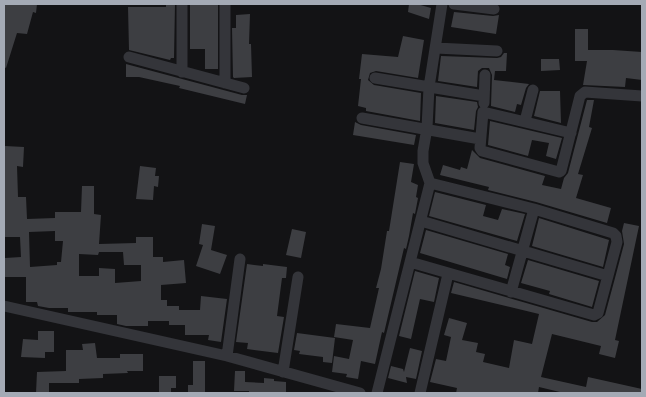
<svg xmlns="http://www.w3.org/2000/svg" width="646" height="397" font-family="Barlow,sans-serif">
  <rect width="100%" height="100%" fill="#131315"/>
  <path fill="#3d3e42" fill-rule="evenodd" d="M4 4H37L36 13 33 12 27 34 17 33 6 68 4 67Z
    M166 4H175L174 58H171L170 60 129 50 128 7H166Z
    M190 4H218V69H205V49H190Z
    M409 4H417L431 8 429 19 408 12Z
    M454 12 493 16 499 15 496 34 451 27Z
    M250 14 249 44H251L252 77 234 78 233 77 232 28H236V15Z
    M575 29H588V50H613L642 52V80L626 78 625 87 583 85 587 61H575Z
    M403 36 424 40 418 78 376 71 370 73 368 80 374 85 421 93 420 121 366 111V108L358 106 361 79H359L362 54 398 57Z
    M504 53H507L506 71H495L494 80 529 84 526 88 521 105 517 104 515 112 491 106 492 75 489 68H482L478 71 477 87 438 81 441 56 497 58 501 57Z
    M541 59H559L560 70 541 71Z
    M126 64 242 95H247L245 104 179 88 180 86 139 77H126Z
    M540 91H560L561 123 565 124 534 116Z
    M436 96 477 102 478 107 476 111 474 130 435 123Z
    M587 100H594L589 127 592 128 578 174 583 175 576 198 611 208 607 223 536 202 488 190 489 187 440 175 443 165 460 170 461 167 467 169 472 150 480 158 545 176 542 185 561 189 564 178 568 173Z
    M490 121 562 138 556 159 546 156 549 143 532 140 528 156 488 145Z
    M355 122 361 125 416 135 414 145 353 135Z
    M5 146 24 147 23 167 17 166 18 197H26L27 219 55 218V212H81L82 186H94V214L101 215 99 244 136 243V237H153V257H163V262L184 260 186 283 161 285V300H167V306H179V310H200L201 296 227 299 221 342 208 340 209 335H185V325H169V321H148V326H126L117 324V315H97V312H68V308H49L38 306 37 302H26V277H5V258L21 257 20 237H4ZM55 231V241H63L61 262H57V265L30 267 29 232ZM99 252H123L124 265H141V281L115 283V269L99 268V276H79V254L98 255Z
    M400 162 414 164 411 182 418 185 416 197 418 198 415 214 413 213 409 236 406 249 404 248 384 333 382 332 375 364 361 361 358 379 346 377 347 374 332 372 334 356 349 359 353 340 334 337 336 324 370 328 379 288H376L381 269 387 231H389Z
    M140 166 156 168 155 176H159L158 187 154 186 153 200 136 199Z
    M435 192 486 205 483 216 498 220 502 209 525 214 517 241 429 216Z
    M539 218 609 240 603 267 532 246Z
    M624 223 639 226 615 340 619 341 615 358 599 354 601 346 552 334 541 377 586 387 588 377 642 389V393H564L539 387 538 393H456L457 388 430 382 436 359 446 361 451 337 444 335 449 318 467 323 462 340 478 343 476 352 485 354 483 362 509 368 514 340 532 344 539 314 451 293 454 282 592 322H597L605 315 615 278 624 244 622 231Z
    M202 224 215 226 211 250 227 255 220 274 196 266 203 245 199 244Z
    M292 229 306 232 301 258 286 255Z
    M426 230 508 254 505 265 510 267 507 279 420 253Z
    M528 260 599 281 592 307 549 294 550 291 521 283Z
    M247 264 263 266V264L287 267 286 278H282L277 316 284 317 278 353 247 349 248 343 236 342Z
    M415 271 439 278 434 302 420 299 411 339 399 336Z
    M38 331H54V352H45V358L21 357 23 339 38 340Z
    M297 333 335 338 332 363 323 362V357L299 354 300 351 294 350Z
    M95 343 97 358H120V354H143V371H127L128 373 103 374V378L79 379V383H49V393H36L37 372 66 371V350H83L82 344Z
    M410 348 422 351 416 379 406 377 407 383 388 378 391 366 403 369 404 372Z
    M193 361H205V393H188V385H193Z
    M235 371H245V382L264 383V378L274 379V381L286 382V393H249V391H234Z
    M159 376H176V388H171V393H159Z"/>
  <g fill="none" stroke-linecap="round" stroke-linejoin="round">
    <path stroke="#34353a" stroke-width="11" d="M182 4V72
      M225 4V83
      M454 4 494 9
      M436 48 497 51
      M129 57 244 88
      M375 78 484 96
      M484 103 485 75
      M362 118 480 139
      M525 121 533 90
      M571 133 483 112 480 148 482 151 559 172 561 171 580 96 585 92 642 96
      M421 221 608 276
      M410 262 594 315 598 313 617 242 616 236 613 233 534 209 430 183
      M511 292 534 209
      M4 306 227 356 360 393
      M227 356 240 259
      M283 372 298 277
      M377 393 430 183 423 163V151L427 128 429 87 442 4
      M420 393 448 274"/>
  </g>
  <rect width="646" height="397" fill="none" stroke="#a4aab5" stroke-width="10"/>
</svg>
